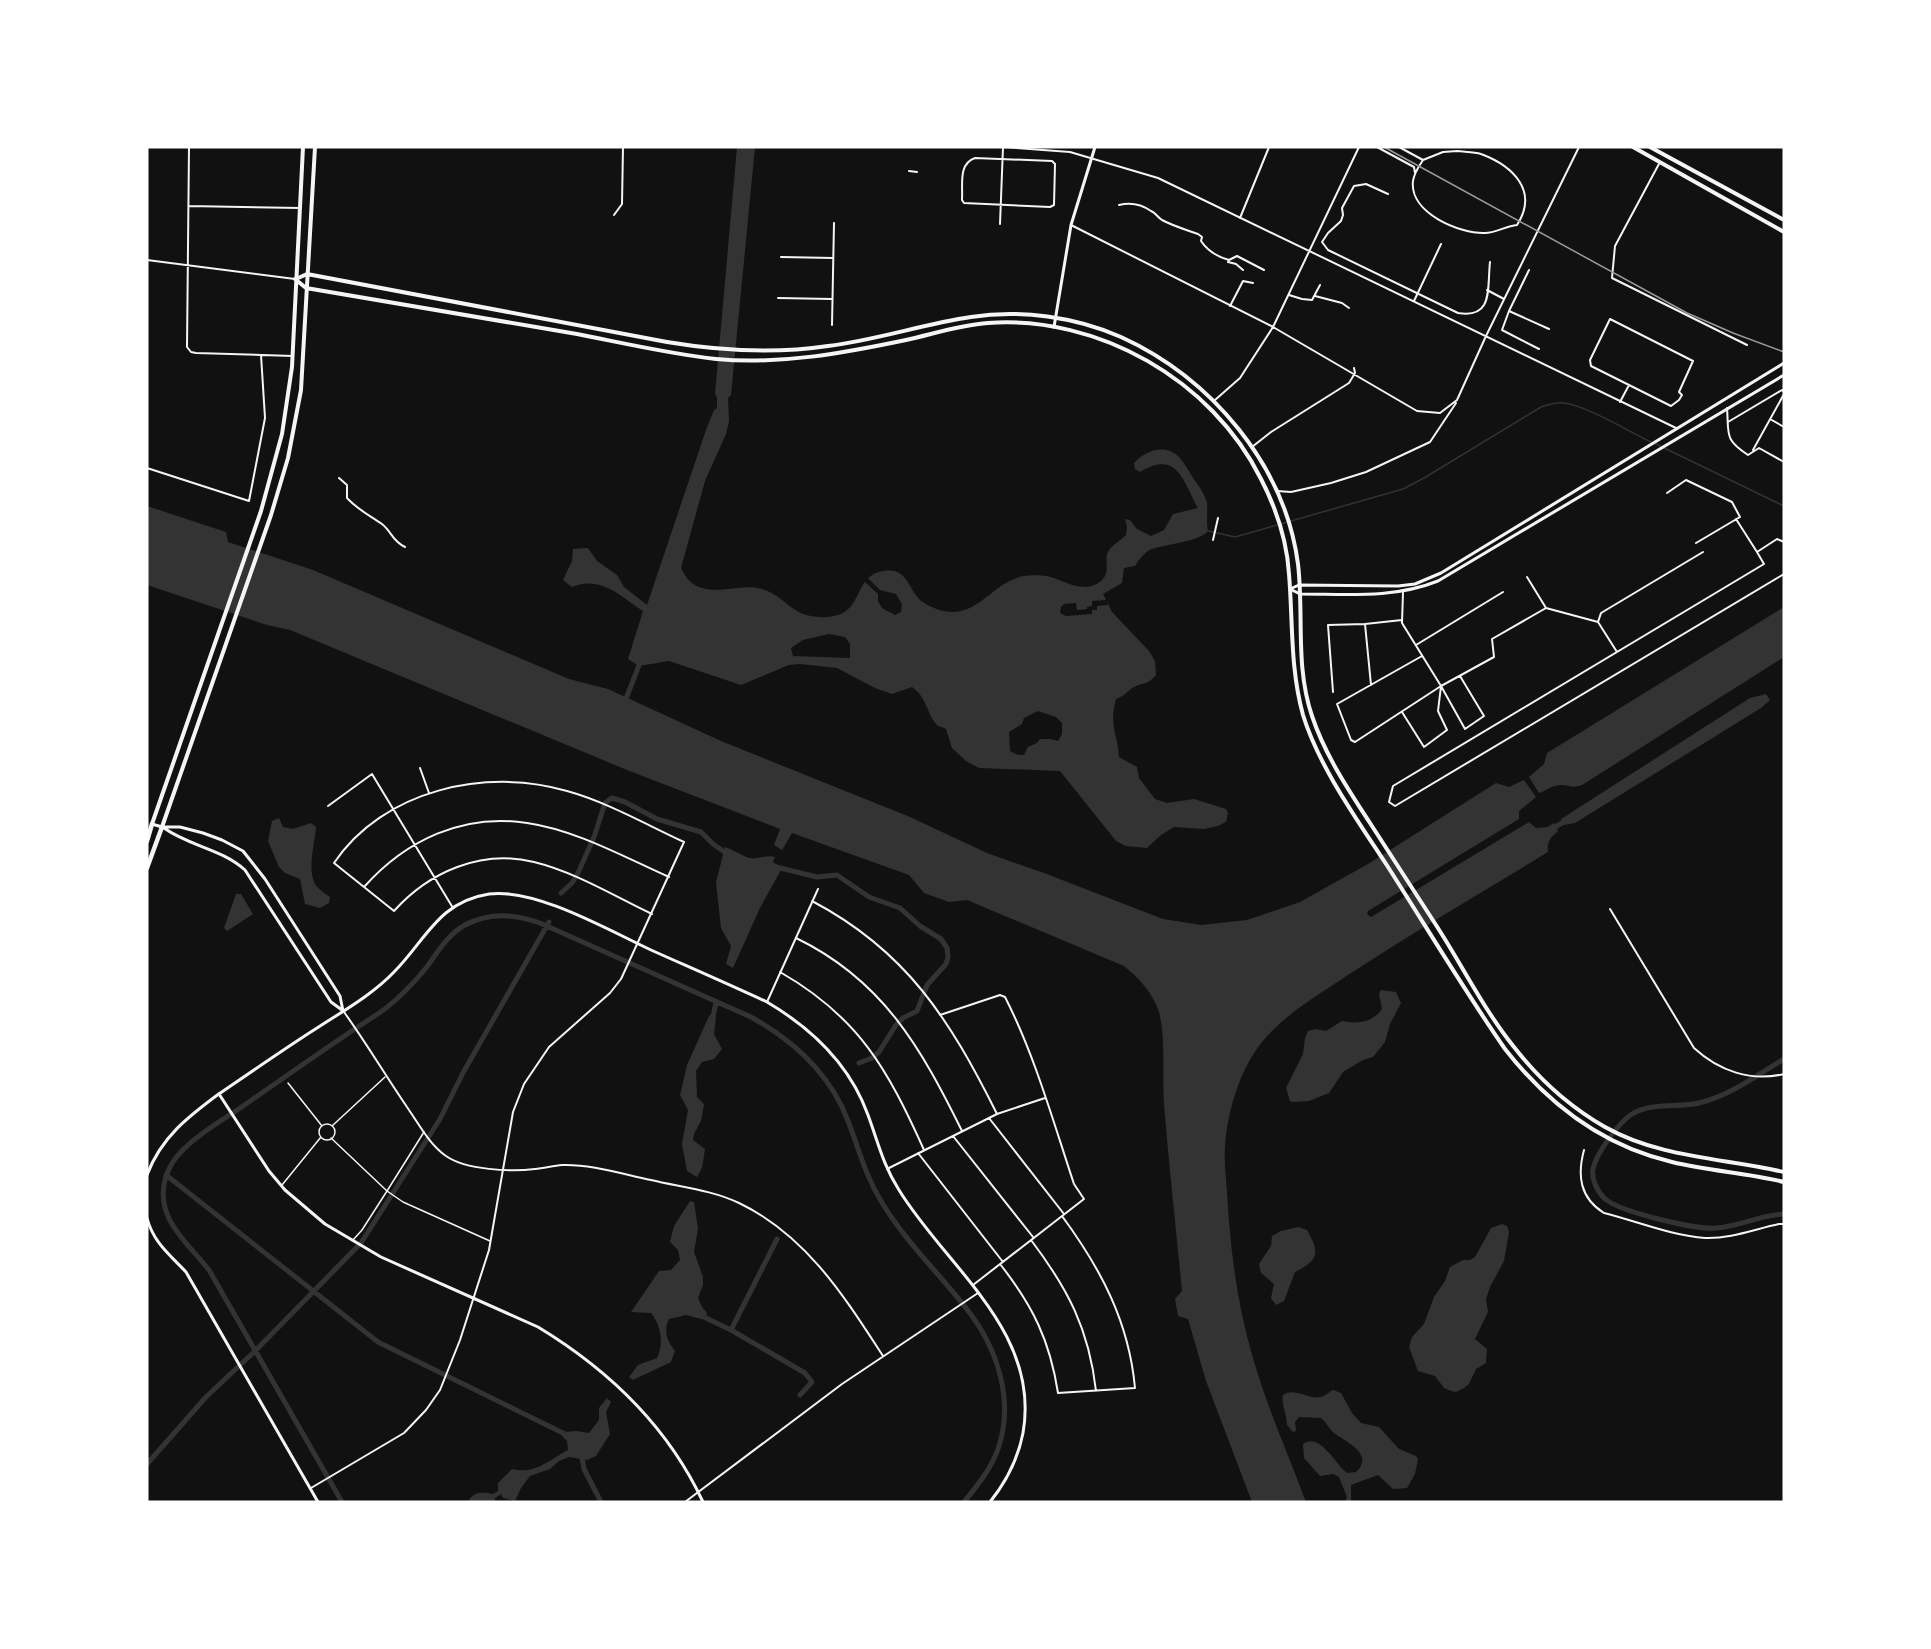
<svg xmlns="http://www.w3.org/2000/svg" width="1931" height="1649" font-family="Helvetica,sans-serif">
  <rect width="100%" height="100%" fill="#111"/>
  <path fill="#333" fill-rule="evenodd" d="M737 147H755L731 395 728 398 729 421 726 434 705 481 681 568C686 577 689 583 699 587 719 595 742 583 762 589 778 594 784 603 797 611 808 618 829 619 841 614 860 606 858 577 879 572 906 565 906 584 919 599 924 604 937 610 944 611 978 618 993 581 1024 576 1031 575 1040 575 1047 576 1064 580 1085 596 1102 580 1110 572 1105 563 1107 554 1110 546 1120 541 1126 535L1127 527 1125 519 1130 520 1137 529 1151 536 1164 530 1173 514 1198 508C1183 482 1178 449 1140 472L1135 469 1134 463C1146 450 1166 443 1180 458 1185 464 1189 471 1193 478 1198 485 1205 494 1207 503 1208 512 1206 522 1208 531 1199 542 1166 544 1152 549 1145 551 1139 560 1135 566L1124 568 1122 583 1103 594 1112 612 1149 651 1155 661 1156 675C1146 686 1144 682 1134 687 1127 691 1125 696 1116 699 1109 725 1117 732 1119 757L1137 767 1139 778 1155 799 1167 803 1194 799 1226 809 1228 813 1226 822 1218 826 1204 829 1174 827 1161 835 1147 848 1126 846 1116 841 1060 771 979 768 966 761 952 748 946 729C943 727 939 727 937 725 927 715 927 697 912 687L892 694 875 688 837 668 800 664 789 665 741 685 669 661 639 666 628 659 643 611C620 596 601 575 572 587L563 580 572 561 573 549 588 548 597 561 617 575 624 587 647 605 706 430 714 410 717 408V397L715 394ZM829 634 845 637 850 644V658L793 656 791 648 803 640ZM1038 711 1056 717 1062 723V734L1058 741 1050 739H1040L1037 743 1028 747 1024 755H1018L1010 751 1009 732 1022 724 1024 718Z
    M147 506 226 532 228 542 313 570 569 679 608 689 721 741 910 817 987 853 1044 873 1163 919 1201 925 1247 920 1300 902 1368 864 1496 783 1509 787 1524 780 1536 797 1519 811V819L1368 911 1367 914 1371 917 1529 822 1536 828 1547 827 1554 823 1558 831C1550 838 1547 841 1548 852 1481 893 1413 932 1348 975 1318 995 1285 1014 1262 1042 1240 1069 1227 1112 1225 1147 1224 1162 1226 1178 1227 1192 1230 1248 1237 1304 1253 1358 1267 1407 1288 1454 1306 1502H1252L1206 1381 1188 1319 1178 1316 1175 1299 1182 1291C1176 1229 1169 1166 1164 1104 1162 1076 1166 1038 1159 1012 1152 992 1140 979 1124 966L967 900 949 902 924 893 909 875 792 833 782 850 774 845 780 829 627 770 290 630 267 625 147 585Z
    M1784 607V657L1582 785C1573 788 1571 786 1563 785 1554 784 1547 790 1539 793L1529 777 1544 764 1547 753Z
    M1766 694 1770 700 1761 708 1575 823 1564 825 1561 819 1750 698Z
    M279 818 283 827 293 829 311 823 316 827C315 843 307 869 315 884 318 889 326 894 330 897L329 903 320 908 305 904 300 879 285 873 279 867 268 841 272 821Z
    M725 847C733 850 741 855 749 858 758 860 766 854 775 857L773 862 782 868 760 908 733 968 726 964 731 946 721 928 716 882Z
    M236 894H241L253 914 227 931 224 928Z
    M1381 990 1396 992 1401 1003 1390 1024 1385 1042 1373 1057 1363 1060 1343 1072 1329 1093 1309 1101 1292 1102 1290 1101 1286 1088 1303 1054 1305 1038 1308 1031 1316 1029 1326 1031 1342 1021C1357 1024 1372 1023 1382 1009L1379 994Z
    M711 1014 716 1016 714 1034 722 1049 714 1059 702 1062 696 1071 697 1097 704 1104 701 1121 694 1134 693 1140 705 1149 702 1168 697 1177 687 1171 682 1144 688 1110 680 1095 687 1065 709 1016Z
    M690 1201 694 1202 698 1229 694 1252 703 1277V1285L698 1298 702 1307 707 1313 705 1320 686 1315 669 1319C663 1331 667 1341 675 1351L671 1362 633 1380 629 1377 638 1365 657 1358C664 1344 661 1325 651 1313L631 1312 659 1271 671 1270 680 1260 678 1250 670 1242 674 1226Z
    M1502 1224 1507 1226 1509 1232 1504 1261 1490 1287 1486 1299 1488 1312 1475 1339 1487 1349 1486 1363 1476 1369 1469 1384 1464 1388 1456 1392 1451 1391 1444 1388 1435 1376 1418 1371 1409 1347 1412 1337 1424 1324 1434 1297 1445 1281 1450 1267 1463 1260H1470L1475 1257 1491 1228Z
    M1298 1227 1307 1230C1320 1253 1319 1260 1295 1272L1284 1301 1276 1305 1271 1298 1274 1284 1261 1273 1259 1264 1271 1246 1272 1236 1281 1231Z
    M1333 1390 1341 1393 1352 1413 1361 1423 1379 1427 1399 1449 1416 1456 1418 1459 1415 1474 1407 1488 1393 1489 1378 1475 1351 1485V1502H1345L1347 1497 1339 1477 1333 1474 1320 1476 1304 1458 1303 1444C1320 1432 1335 1464 1347 1473L1356 1472C1375 1454 1346 1442 1334 1433 1329 1429 1327 1423 1321 1418L1299 1417 1295 1422 1296 1431 1293 1432 1287 1425C1287 1415 1281 1403 1283 1395 1295 1387 1308 1400 1321 1397 1325 1396 1329 1392 1333 1390Z
    M607 1398 611 1402 606 1412 610 1434 596 1456 587 1460 569 1457 559 1461 550 1469 530 1476 521 1488 515 1501 503 1498 501 1494 495 1498V1502H468C473 1491 482 1492 493 1494L498 1491V1483L512 1469C535 1475 549 1460 568 1450L567 1441 562 1436 564 1432 577 1431 589 1433 599 1420V1408Z"/>
  <path fill="#111" d="M868 578 880 590 896 594 902 604 901 612 895 615 882 608 878 601V594L864 581Z
    M1106 600 1108 605 1097 606V610H1092V614L1066 616 1060 613 1061 607 1064 604 1076 603 1077 610 1087 609V607L1092 606V601Z"/>
  <g fill="none" stroke-linecap="round" stroke-linejoin="round">
    <path stroke="#333" stroke-width="1.5" d="M1656 444 1784 506
      M1208 531 1235 537 1403 489 1424 478 1541 407C1548 405 1556 402 1564 403 1585 405 1630 432 1651 442"/>
    <path stroke="#333" stroke-width="5" d="M624 704 641 660
      M1550 830 1567 820
      M776 867 817 877 837 875 869 897 900 908 920 926 941 939 947 948 948 957 946 964 927 985 917 1011 903 1018 896 1025 879 1052 872 1058 859 1063
      M561 893 572 883 578 873 594 837 605 803 612 798 625 802 657 819 701 832 713 844 729 855
      M713 1017 716 1002
      M1784 1059C1757 1075 1730 1096 1699 1103 1678 1108 1651 1102 1632 1114 1619 1122 1596 1154 1593 1169 1591 1178 1597 1191 1604 1198 1619 1212 1696 1230 1717 1228 1740 1226 1761 1215 1784 1214
      M166 1175 378 1342 567 1435
      M706 1318 731 1330 805 1373 812 1382 800 1395
      M731 1330 777 1239
      M582 1457 584 1469 601 1502
      M147 1464 206 1397 255 1351 361 1243 440 1119 464 1071 549 922
      M342 1502 209 1270C187 1242 153 1217 166 1176 169 1168 174 1159 180 1153 196 1135 226 1118 246 1104 288 1075 330 1045 373 1017 393 1005 411 986 426 968 438 952 447 935 465 925 490 912 514 914 540 923L751 1017C794 1041 830 1073 848 1121 859 1149 865 1175 881 1201 904 1240 938 1272 966 1308 997 1347 1015 1400 998 1449 991 1469 977 1486 964 1502"/>
    <path stroke="#f5f5f5" stroke-width="1.5" d="M288 1083 322 1126
      M319 1132a8 8 0 1 1 16 0a8 8 0 1 1-16 0Z
      M332 1126 385 1077
      M331 1138 387 1191 424 1132
      M282 1185 321 1137
      M353 1240 362 1230 387 1191 403 1202 490 1241"/>
    <path stroke="#f5f5f5" stroke-width="2" d="M189 147 187 347 191 352 196 353 293 356
      M1004 147 1070 152 1158 178 1676 428
      M1377 147 1414 167 1415 173
      M1399 147 1423 160
      M1419 147H1423
      M1457 151C1465 152 1474 152 1481 154 1513 166 1539 191 1517 225 1506 226 1495 233 1485 233 1460 234 1409 213 1413 181 1414 173 1419 166 1423 160L1443 152Z
      M975 158 1052 161 1055 164 1054 205 1050 207 964 203 962 200C963 184 958 164 975 158Z
      M1660 162 1615 246 1612 278 1747 345
      M909 171 917 172
      M1388 194 1366 184 1354 186 1342 208 1343 215 1341 221 1328 233 1322 242 1328 250 1458 313C1494 319 1487 288 1490 262
      M1119 205C1131 202 1141 204 1151 211 1156 213 1157 217 1162 220 1173 226 1187 230 1198 234L1202 237 1201 241C1207 250 1218 257 1229 260L1237 256 1264 270
      M189 206 300 208
      M614 215 622 204 623 147
      M1240 218 1269 147
      M1000 224 1003 147
      M1071 225 1273 327 1417 411 1440 413 1457 400 1486 336 1579 147
      M781 257 833 258
      M147 260 295 279
      M1229 260 1228 262 1236 264 1243 270
      M1529 270 1509 311 1549 329
      M1487 290 1504 299
      M1289 295 1302 299 1312 300 1320 285
      M1315 296 1342 303 1349 308
      M778 298 832 299
      M1414 301 1441 244
      M1230 306 1243 281 1253 283
      M1509 311 1502 330 1539 349
      M832 325 834 223
      M1215 400 1240 378 1273 327 1359 147
      M1620 402 1629 385 1591 366 1590 360 1610 319 1693 361 1679 392 1682 395 1679 400 1671 406 1629 385
      M1727 408C1729 435 1724 439 1748 455L1759 448 1784 462
      M1770 419 1784 427
      M1728 422 1782 390 1784 392
      M1252 447 1271 432 1349 383 1355 373 1354 368
      M1753 450 1784 394
      M147 468 249 501 265 418 261 355
      M339 478 347 485V498C358 510 369 515 382 524 392 532 392 541 405 547
      M1277 491 1291 492 1331 483 1366 472 1430 442 1456 403
      M1667 493 1686 480 1732 502 1740 517 1696 543
      M1736 519 1757 552 1777 539 1784 542
      M1213 540 1218 518
      M1757 552 1764 564 1393 786 1389 802 1395 806 1784 574
      M1527 577 1546 608 1598 622 1617 652
      M1403 592 1402 623 1441 686 1494 657 1492 639 1546 608
      M1598 622 1601 613 1703 552
      M1416 645 1503 592
      M1422 656 1337 704 1351 740 1355 742 1441 686
      M1371 685 1365 624 1402 620
      M1441 686 1465 729 1484 716 1460 676
      M1333 692 1328 625 1365 624
      M1402 712 1424 747 1447 730 1438 711 1441 686
      M420 768 429 793
      M328 806 372 774 453 908
      M364 887C406 840 463 813 527 823 576 830 624 857 669 877
      M812 901C907 951 950 1020 997 1114
      M1610 909 1694 1048C1719 1071 1751 1082 1784 1074
      M796 938C883 980 921 1048 962 1131
      M780 972C859 1017 888 1070 924 1150
      M767 1002 818 889
      M344 1012C367 1044 387 1078 409 1110 420 1126 430 1145 446 1156 466 1170 511 1172 535 1169 544 1168 553 1166 562 1165 591 1164 622 1174 651 1180 680 1187 712 1190 739 1203 806 1235 844 1296 883 1356
      M940 1015 1000 995 1005 997C1035 1056 1053 1121 1074 1184L1084 1199 973 1285
      M989 1118 1064 1214
      M953 1136 1033 1237
      M1584 1150C1577 1176 1580 1198 1604 1213 1636 1221 1673 1236 1705 1238 1730 1239 1755 1229 1779 1224H1784
      M918 1153 1003 1262
      M887 1169 997 1114 1045 1098
      M1031 1240C1068 1289 1089 1329 1096 1391
      M1000 1264C1033 1306 1050 1341 1058 1393L1135 1388C1129 1322 1101 1269 1062 1216
      M311 1488 404 1433 426 1410 440 1390 460 1340 489 1250 513 1112 524 1084 549 1047 610 993 621 979 684 842C647 825 607 802 567 791 486 767 383 790 334 863L394 911C429 872 481 849 534 862 575 872 614 896 652 914
      M685 1502 842 1384 978 1293"/>
    <path stroke="#f5f5f5" stroke-width="3" d="M1290 589 1299 585 1398 586 1415 584 1441 573 1784 363
      M1290 589 1300 594C1346 594 1393 599 1438 581L1784 375
      M152 824 162 827H180L203 833 222 840 243 851 265 879 340 996 343 1011
      M164 828C189 846 222 849 245 870L331 1002 342 1010
      M147 1175C161 1137 189 1116 220 1093
      M147 1218C153 1242 170 1255 186 1272L318 1502
      M703 1502C668 1427 609 1370 538 1327L381 1257 325 1224 285 1190 269 1171 219 1094C251 1072 284 1049 317 1028 343 1011 372 995 394 972 426 940 438 902 489 894 536 888 608 930 651 950 689 967 728 984 767 1002 811 1028 850 1065 868 1115 878 1142 883 1165 899 1190 946 1267 1041 1331 1023 1433 1018 1459 1006 1482 990 1502"/>
    <path stroke="#f5f5f5" stroke-width="3" d="M1054 327 1071 225 1095 147"/>
    <path stroke="#f5f5f5" stroke-width="4" d="M295 279 306 288C396 303 486 318 577 334 623 343 670 354 716 359 780 365 844 353 906 340 933 334 960 325 988 323 1098 315 1212 380 1261 479 1276 508 1287 542 1289 574 1293 622 1290 668 1303 715 1319 767 1358 821 1388 867 1427 928 1464 990 1505 1049 1548 1104 1603 1146 1672 1162 1709 1171 1747 1173 1784 1182
      M296 279 307 274 667 342C721 351 774 354 828 346 877 340 923 324 971 317 1020 309 1076 317 1121 337 1211 378 1285 465 1298 564 1304 615 1295 666 1312 716 1325 755 1348 789 1370 823 1392 857 1414 891 1436 925 1462 965 1484 1010 1514 1047 1539 1079 1570 1107 1605 1127 1660 1158 1723 1158 1784 1172
      M152 824 261 511 282 434 292 367 303 147
      M162 827 271 515 288 458 301 390 315 147"/>
    <path stroke="#f5f5f5" stroke-width="4" d="M1633 147 1784 232
      M1650 147 1784 220"/>
    <path stroke="#f5f5f5" stroke-width="4.5" d="M147 841 152 824
      M147 868 162 827"/>
    <path stroke="#9a9a9a" stroke-width="1.5" d="M1384 147 1687 313 1733 333 1784 352"/>
  </g>
  <rect width="1931" height="1649" fill="none" stroke="#ffffff" stroke-width="297"/>
</svg>
